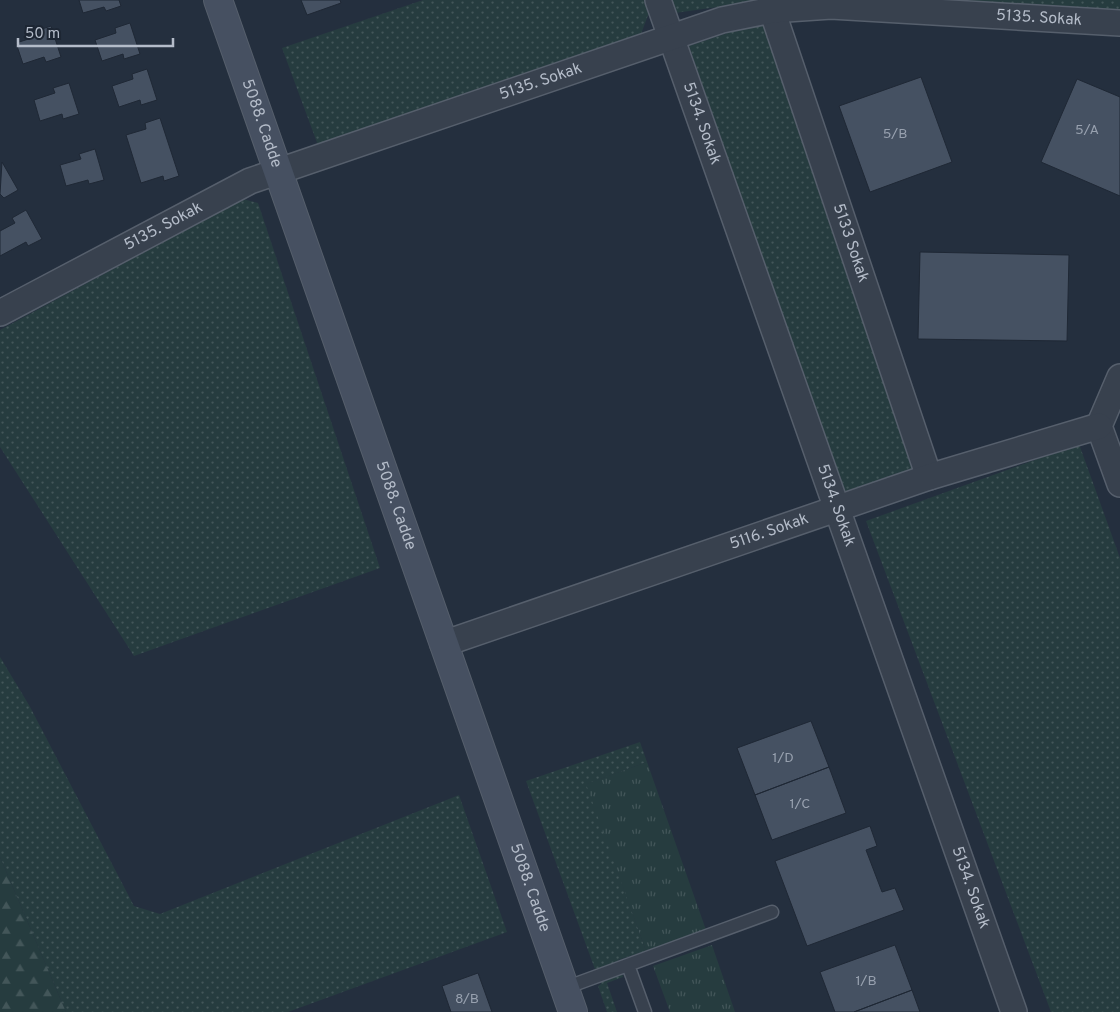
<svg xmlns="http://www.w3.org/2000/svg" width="1120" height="1012" font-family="Overpass,sans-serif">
  <defs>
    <pattern id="grass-dots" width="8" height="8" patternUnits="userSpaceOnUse" patternTransform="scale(1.25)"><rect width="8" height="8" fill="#263c3f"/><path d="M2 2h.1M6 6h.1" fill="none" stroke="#435659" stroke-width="1.8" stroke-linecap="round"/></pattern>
    <pattern id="forest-firs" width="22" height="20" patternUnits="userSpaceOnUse" patternTransform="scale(1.25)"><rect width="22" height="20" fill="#263c3f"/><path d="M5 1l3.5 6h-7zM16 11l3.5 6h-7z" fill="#435659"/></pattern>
    <pattern id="park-tufts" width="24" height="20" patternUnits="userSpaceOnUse" patternTransform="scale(1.25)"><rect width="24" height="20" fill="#263c3f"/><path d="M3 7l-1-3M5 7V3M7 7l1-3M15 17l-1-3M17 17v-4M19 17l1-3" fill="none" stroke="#435659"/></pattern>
  </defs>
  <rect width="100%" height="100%" fill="#242f3e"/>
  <path fill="url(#grass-dots)" d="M423 0H646L650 10 641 34 319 148 282 48Z
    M670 0H767L675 13Z
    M796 0H1120V18Z
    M763 21 916 467 842 493 689 46Z
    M243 199 258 203 380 568 134 656 0 447V330Z
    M1079 444 1120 558V1012H1051L866 521Z
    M0 657 29 705 134 906 160 914 459 795 507 932 288 1012H66L0 857Z
    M640 742 647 762 587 784 646 951 618 960 619 965 596 972 526 781Z
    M622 972 623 977 607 983 617 1012H607L598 986 601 984 599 979Z"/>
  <path fill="url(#forest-firs)" d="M0 857 66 1012H0Z"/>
  <path fill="url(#park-tufts)" d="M647 762 706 930 646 951 586 784Z
    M712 945 735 1012H670L653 966Z"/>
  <path fill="#455162" stroke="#1f2835" d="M79 0H119L121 6 106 11 104 7 83 13Z
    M301 0H340L341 3 307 15Z
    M130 23 140 54 124 59 123 54 102 61 95 40 116 33 115 28Z
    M51 26 61 57 46 62 44 57 23 64 16 43 38 36 36 31Z
    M147 69 157 100 141 105 140 100 119 107 112 86 133 79 132 74Z
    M921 77 952 162 870 192 839 106Z
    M1077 79 1120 97V196L1041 162Z
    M69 83 79 114 63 119 62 114 40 121 34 100 55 93 53 88Z
    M160 118 179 176 164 181 163 176 141 183 126 135 146 129 145 123Z
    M95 149 104 180 89 184 88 180 66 186 60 165 81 159 79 154Z
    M2 162 18 190 4 198 0 194Z
    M26 210 42 239 28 246 26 242 0 256V231L15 223 12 218Z
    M920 252 1069 255 1067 341 918 339Z
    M811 721 829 767 755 795 737 748Z
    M829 767 846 813 772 840 755 795Z
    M870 826 877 846 866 850 882 892 895 888 904 910 807 946 775 861Z
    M895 945 912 990 854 1012H835L820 972Z
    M478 973 492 1012H451L442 986Z
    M912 990 920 1012H854Z"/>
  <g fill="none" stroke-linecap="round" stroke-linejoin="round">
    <g stroke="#565f6c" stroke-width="15">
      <path id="lane" d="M628 965 645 1012
        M565 988 772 912"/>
    </g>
    <g stroke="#565f6c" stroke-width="28">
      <g id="street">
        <path id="s1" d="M658 0 1014 1012"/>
        <path id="s2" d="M772 10 929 477"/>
        <path id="s3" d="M0 313 250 181 722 20 772 10 831 6 1120 23"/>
        <path d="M1120 377 1099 426 1120 484"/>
        <path id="s4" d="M443 644 929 477 1099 426"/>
      </g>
    </g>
    <g stroke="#565f6c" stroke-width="30">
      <g id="secondary">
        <path id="s5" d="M218 0 573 1012"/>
      </g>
    </g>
    <use href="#lane" stroke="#38414e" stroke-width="12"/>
    <use href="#street" stroke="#38414e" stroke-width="25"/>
    <use href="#secondary" stroke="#465061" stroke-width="28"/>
  </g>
  <g text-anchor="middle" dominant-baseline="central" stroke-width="5" stroke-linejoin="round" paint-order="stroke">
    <g font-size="14" fill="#98a1af">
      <text x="1087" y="130">5/A</text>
      <text x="895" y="134">5/B</text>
      <text x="783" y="758">1/D</text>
      <text x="800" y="804">1/C</text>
      <text x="866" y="981">1/B</text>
      <text x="467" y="999">8/B</text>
    </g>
    <g font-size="16" fill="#b4bcc9" stroke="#1d2633">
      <text stroke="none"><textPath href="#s3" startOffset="1100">5135. Sokak</textPath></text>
      <text stroke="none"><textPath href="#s3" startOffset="590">5135. Sokak</textPath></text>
      <text stroke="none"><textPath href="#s5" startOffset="131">5088. Cadde</textPath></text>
      <text stroke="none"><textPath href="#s1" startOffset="131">5134. Sokak</textPath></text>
      <text stroke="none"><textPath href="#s3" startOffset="185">5135. Sokak</textPath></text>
      <text stroke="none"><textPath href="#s2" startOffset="246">5133 Sokak</textPath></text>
      <text stroke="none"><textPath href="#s5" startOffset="536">5088. Cadde</textPath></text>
      <text stroke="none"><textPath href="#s1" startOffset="536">5134. Sokak</textPath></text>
      <text stroke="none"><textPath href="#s4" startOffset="345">5116. Sokak</textPath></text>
      <text stroke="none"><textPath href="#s5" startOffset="941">5088. Cadde</textPath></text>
      <text stroke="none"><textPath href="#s1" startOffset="941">5134. Sokak</textPath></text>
    </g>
  </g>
  <path d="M18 38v8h155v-8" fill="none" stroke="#b4bcc9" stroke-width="2.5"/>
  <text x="25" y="38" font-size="15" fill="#b4bcc9" stroke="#1d2633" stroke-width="4" paint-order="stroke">50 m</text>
</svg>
